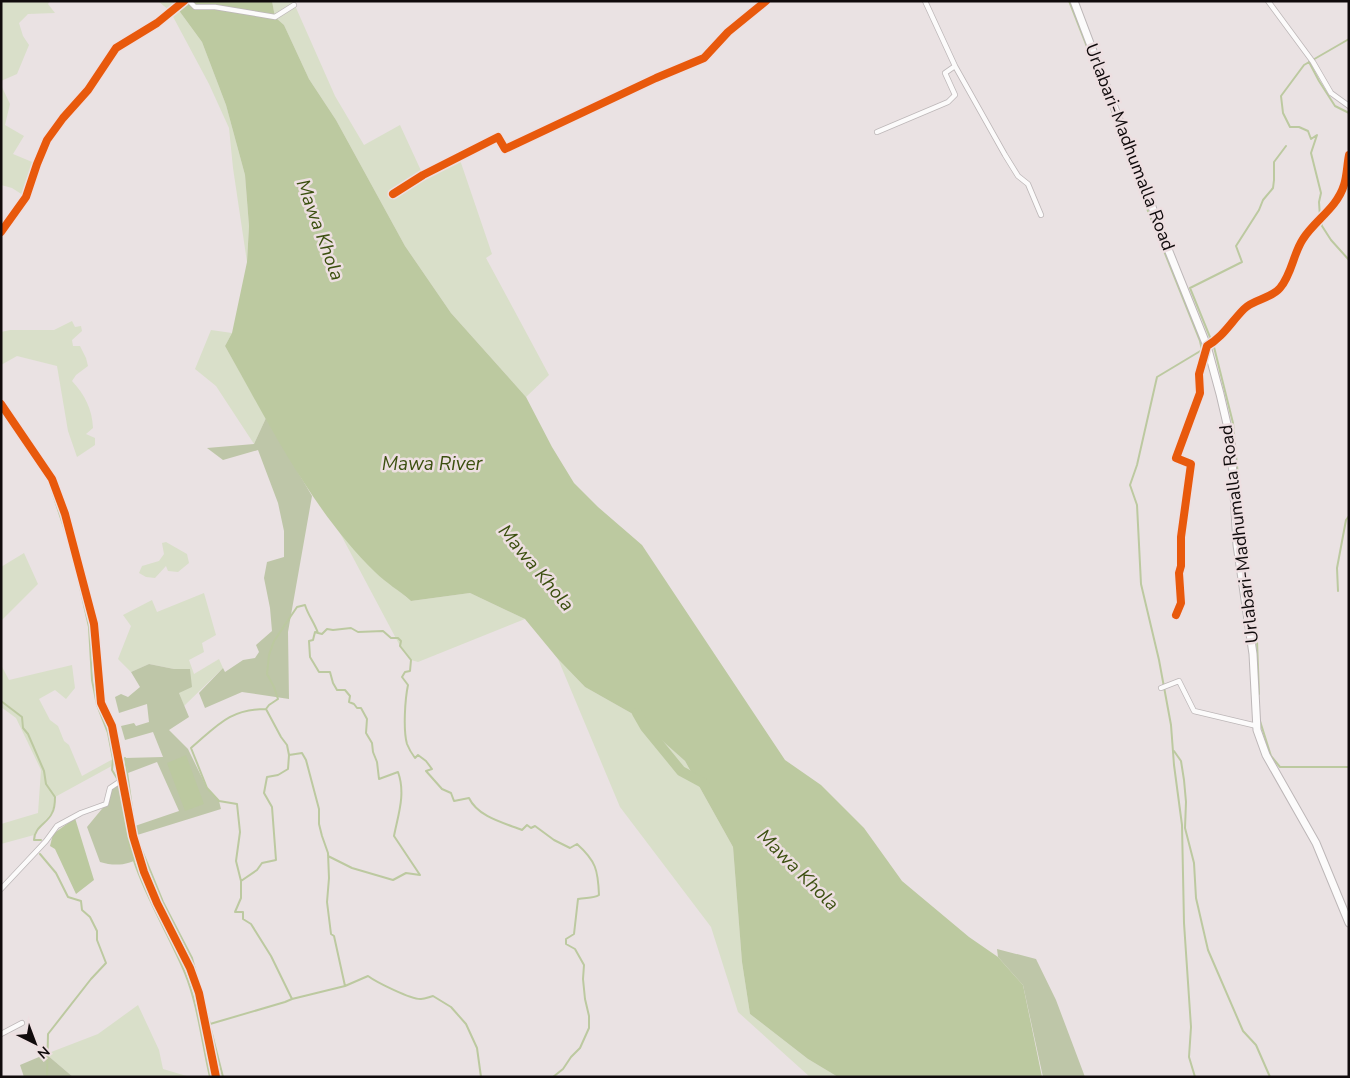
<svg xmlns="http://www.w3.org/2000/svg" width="1350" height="1078" font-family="'Nunito Sans',sans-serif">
  <rect width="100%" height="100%" fill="#eae2e3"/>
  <path fill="#d9dfc9" d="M1 1H50L48 4 55 13 28 14 19 23 23 36 29 45 17 74 1 81Z
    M158 1H172L202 42 226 105 245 175 249 226 247 262 233 168 229 128 209 84 170 11Z
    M272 1H293L335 96 364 145 400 125 423 175 459 157 492 254 486 258 549 375 526 397 451 313 405 246 336 120 309 79 284 25 275 17Z
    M1 85 10 104 5 125 24 136 13 154 37 164 26 197 12 188 1 185Z
    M72 321 75 327 81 326 82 331 72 340 73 346H80L86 358 88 366 76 375 72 381C85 395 92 409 93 428L86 434 95 438V445L77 457 68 431 57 366 17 356 1 365V332L10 330H54Z
    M211 330 232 333 225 346 266 418 254 444 216 386 195 369Z
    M340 533 376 572 411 601 470 593 525 619 418 662 411 660 400 646Z
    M166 542 187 554 189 563 178 572 168 571 166 566 155 578 146 577 139 573 142 566 159 561 164 554 162 543Z
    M24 553 38 584 1 621V567Z
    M204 593 216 635 202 643 204 652 189 660 194 674 219 659 223 668 184 706 179 693 190 669H174L149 664 131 672 118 659 131 626 123 615 152 600 157 612Z
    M558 659 585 687 631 713 685 761 733 847 742 962 750 1014 808 1059 838 1077H810L738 1012 711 927 620 807Z
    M1 665 9 680 72 665 75 688 66 699 55 690 39 699 50 720 58 726 64 741 69 745 82 776 113 759 119 762 55 797C54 819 43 818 34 835L1 844V824L38 813 41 770 16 718 1 707Z
    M138 1005 159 1050 163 1069 190 1077H73L46 1054 98 1034Z"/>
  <path fill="#bec6a8" d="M266 418 312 496 288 632 289 699 242 692 205 708 199 693 223 668 225 672 243 660 255 658 259 652 256 645 272 631 270 608 264 578 267 562 284 557V531L278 503 258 450 223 460 207 448 254 444Z
    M149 664 174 669H190L192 687 179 693 189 717 169 730 188 749 207 788 219 801 221 809 134 836 140 857C129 866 113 866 100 862L87 827 106 804 110 788 119 782 126 799 132 827 179 811 157 762 128 773 125 758 163 757 153 732 125 740 121 726 134 723 136 726 149 722 147 704 119 713 115 697 121 694 128 697 140 687 131 672Z
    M997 949 1036 959 1056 1000 1085 1077H1043L1023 985 998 957Z
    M46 1054 73 1077H24L20 1065Z"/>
  <path fill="#bcc9a0" d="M172 1H272L275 17 284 25 309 79 336 120 405 246 451 313 526 397 552 447 574 483 598 507 642 545 785 760 821 785 864 828 902 881 969 937 998 957 1023 985 1042 1077H838L808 1059 750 1014 742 962 733 847 685 761 631 713 585 687 558 659 525 619 470 593 411 601C400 591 386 583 375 572 312 511 268 422 225 346L232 333 247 262 249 226 245 175 226 105 202 42Z
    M186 755 204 804 185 811 167 763Z
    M75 818 94 880 76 894 55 849 50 846 53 834Z"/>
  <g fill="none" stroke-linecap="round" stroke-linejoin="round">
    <path stroke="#bcc9a0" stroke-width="2" d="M1069 1 1116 121 1136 181 1200 341 1202 350 1157 377 1137 465 1130 485 1137 505 1141 584 1159 660 1171 725 1174 765 1182 825 1184 923 1191 1027 1189 1057 1195 1077
      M1349 39 1304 65 1281 96 1283 113 1290 127H1299L1308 131 1311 139 1317 135 1311 153 1321 193 1319 202 1320 217 1322 226 1331 240 1349 260
      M1309 62 1319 81 1335 106 1349 113
      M25 443 48 479 72 552 89 627 92 680 97 705 108 733 113 759 112 770 118 780
      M1338 591 1337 568 1346 520 1349 516
      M318 633 315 632 313 640 309 641 310 657 319 672H330L333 683 337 690H345L350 696 349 702 354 704 357 708H361L367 719 366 733 372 743 373 752 377 762 379 779 398 772C406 794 398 815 394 836L420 875 406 873 393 880 352 868 328 856
      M1259 694 1257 641 1242 550 1239 487 1233 423 1214 347 1190 288 1242 262 1236 246 1259 210 1263 200 1273 188 1274 180V162L1286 146
      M1 701 22 717 23 728 28 734 44 771 46 784 55 797C55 802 55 808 52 813 48 823 34 827 34 840H41
      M1260 721 1271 756 1280 767H1349
      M1174 751 1181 761 1184 780 1186 802 1185 828 1194 863 1196 898 1208 950 1243 1031 1256 1045 1270 1077
      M289 755 302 753 306 760 319 809V824L322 836 328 853 329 878 327 902 331 934 334 936 345 986 292 999
      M125 758 136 836 163 902 192 958 210 1024 285 1002 292 999 271 956 251 924 243 919V912H235L241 898V881L257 870 262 863 276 860 272 807 264 793 267 777 278 775 288 769 289 755 287 745 281 737 266 709 269 705 278 699 274 687 267 674 269 655 274 641 297 607 305 605C308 615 314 622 318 633L322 634 327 629 333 630 351 628 358 632 383 631 391 638H398L401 641 400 646 411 660 410 671 405 672 402 677 408 685C405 699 403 730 407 744 409 749 412 754 415 758L418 755 426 761 432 769 426 771 442 789 451 793 454 801 469 798C478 817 504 823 522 830L527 825 531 828 535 826 554 840 570 848 577 844C596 861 598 870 599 895 593 899 585 897 578 899L574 934 566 939V944L575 949 584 965 583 979 585 999 589 1016V1028L580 1048 571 1057 563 1069 553 1077
      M120 790C123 814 126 838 134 861 147 900 169 935 185 973 198 1005 202 1043 210 1077
      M40 854 56 873 68 897 81 901 82 910 90 917 97 931V940L106 963 91 979 48 1034 47 1077
      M241 881 236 861 240 832 237 804 219 801 207 788 191 748C217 726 229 709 266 709
      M345 986 368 976C376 982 412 1000 421 999 425 999 429 997 433 996L451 1007 466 1024 477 1048 481 1077
      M211 1030 223 1077"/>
    <path stroke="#bcc9a0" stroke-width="10" d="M637 713 645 727 681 771 705 784"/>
    <g stroke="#bdb7b8" stroke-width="6">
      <path id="minor" d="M189 1 195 7H215L275 17 294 5
        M1268 1 1313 62 1331 93 1349 106
        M955 66 1005 155 1018 176 1028 184 1041 215
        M877 132 948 102 955 95 945 73 955 66 925 1
        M393 194 423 175 498 137 505 149 656 78 704 58 728 32 766 1
        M1 232 26 197 37 164 47 140 63 118 88 90 116 48 157 23 184 1
        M1 404 52 479 65 514 94 624 101 703 112 726 133 836 144 872 157 903 190 968 199 993 216 1077
        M1176 615 1181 603 1179 573 1181 566V537L1191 464 1176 458 1200 393 1199 374 1207 346C1223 337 1231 322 1244 309 1254 299 1271 299 1280 288 1292 274 1293 254 1303 239 1315 220 1337 208 1344 185 1347 176 1347 165 1349 155
        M1161 688 1179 681 1194 711 1257 726
        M1 889 46 841 57 826 81 813 106 804 110 788 119 782 123 792
        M1 1034 22 1023"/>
    </g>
    <g stroke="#bdb7b8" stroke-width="9">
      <path id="secondary" d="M1074 1 1168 249 1207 346 1220 394 1231 441 1237 545 1253 654 1257 730 1266 755 1316 843 1349 923"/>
    </g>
    <use href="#minor" stroke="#fcfbfb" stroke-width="4.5"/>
    <use href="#secondary" stroke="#fcfbfb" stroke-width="7"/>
    <g stroke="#eddfe1" stroke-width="11">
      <path id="cycleway" d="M393 194 423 175 498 137 505 149 656 78 704 58 728 32 766 1
        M1 232 26 197 37 164 47 140 63 118 88 90 116 48 157 23 184 1
        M1 404 52 479 65 514 94 624 101 703 112 726 133 836 144 872 157 903 190 968 199 993 216 1077
        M1176 615 1181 603 1179 573 1181 566V537L1191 464 1176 458 1200 393 1199 374 1207 346C1223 337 1231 322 1244 309 1254 299 1271 299 1280 288 1292 274 1293 254 1303 239 1315 220 1337 208 1344 185 1347 176 1347 165 1349 155"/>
    </g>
    <use href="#cycleway" stroke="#e8590c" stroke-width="8"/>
  </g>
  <g text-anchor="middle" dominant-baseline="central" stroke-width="5" stroke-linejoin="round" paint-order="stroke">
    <g font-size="18" fill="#100b0c" stroke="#eddfe1">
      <text transform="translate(1130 147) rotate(69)">Urlabari-Madhumalla Road</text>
      <text transform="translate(1239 534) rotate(-97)">Urlabari-Madhumalla Road</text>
    </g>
    <g font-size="19" font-style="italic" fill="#3b4f0f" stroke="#eddfe1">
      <text transform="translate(320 230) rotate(70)">Mawa Khola</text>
      <text x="432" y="464">Mawa River</text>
      <text transform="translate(536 568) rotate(50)">Mawa Khola</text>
      <text transform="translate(798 870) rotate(45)">Mawa Khola</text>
    </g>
  </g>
  <rect width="1350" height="1078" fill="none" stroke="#100b0c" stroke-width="5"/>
  <g transform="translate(35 1043) rotate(138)" stroke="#eddfe1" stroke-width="4" paint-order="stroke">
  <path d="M0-4L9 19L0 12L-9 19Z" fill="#100b0c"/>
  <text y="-8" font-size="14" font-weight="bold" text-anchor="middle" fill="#100b0c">N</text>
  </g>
</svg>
